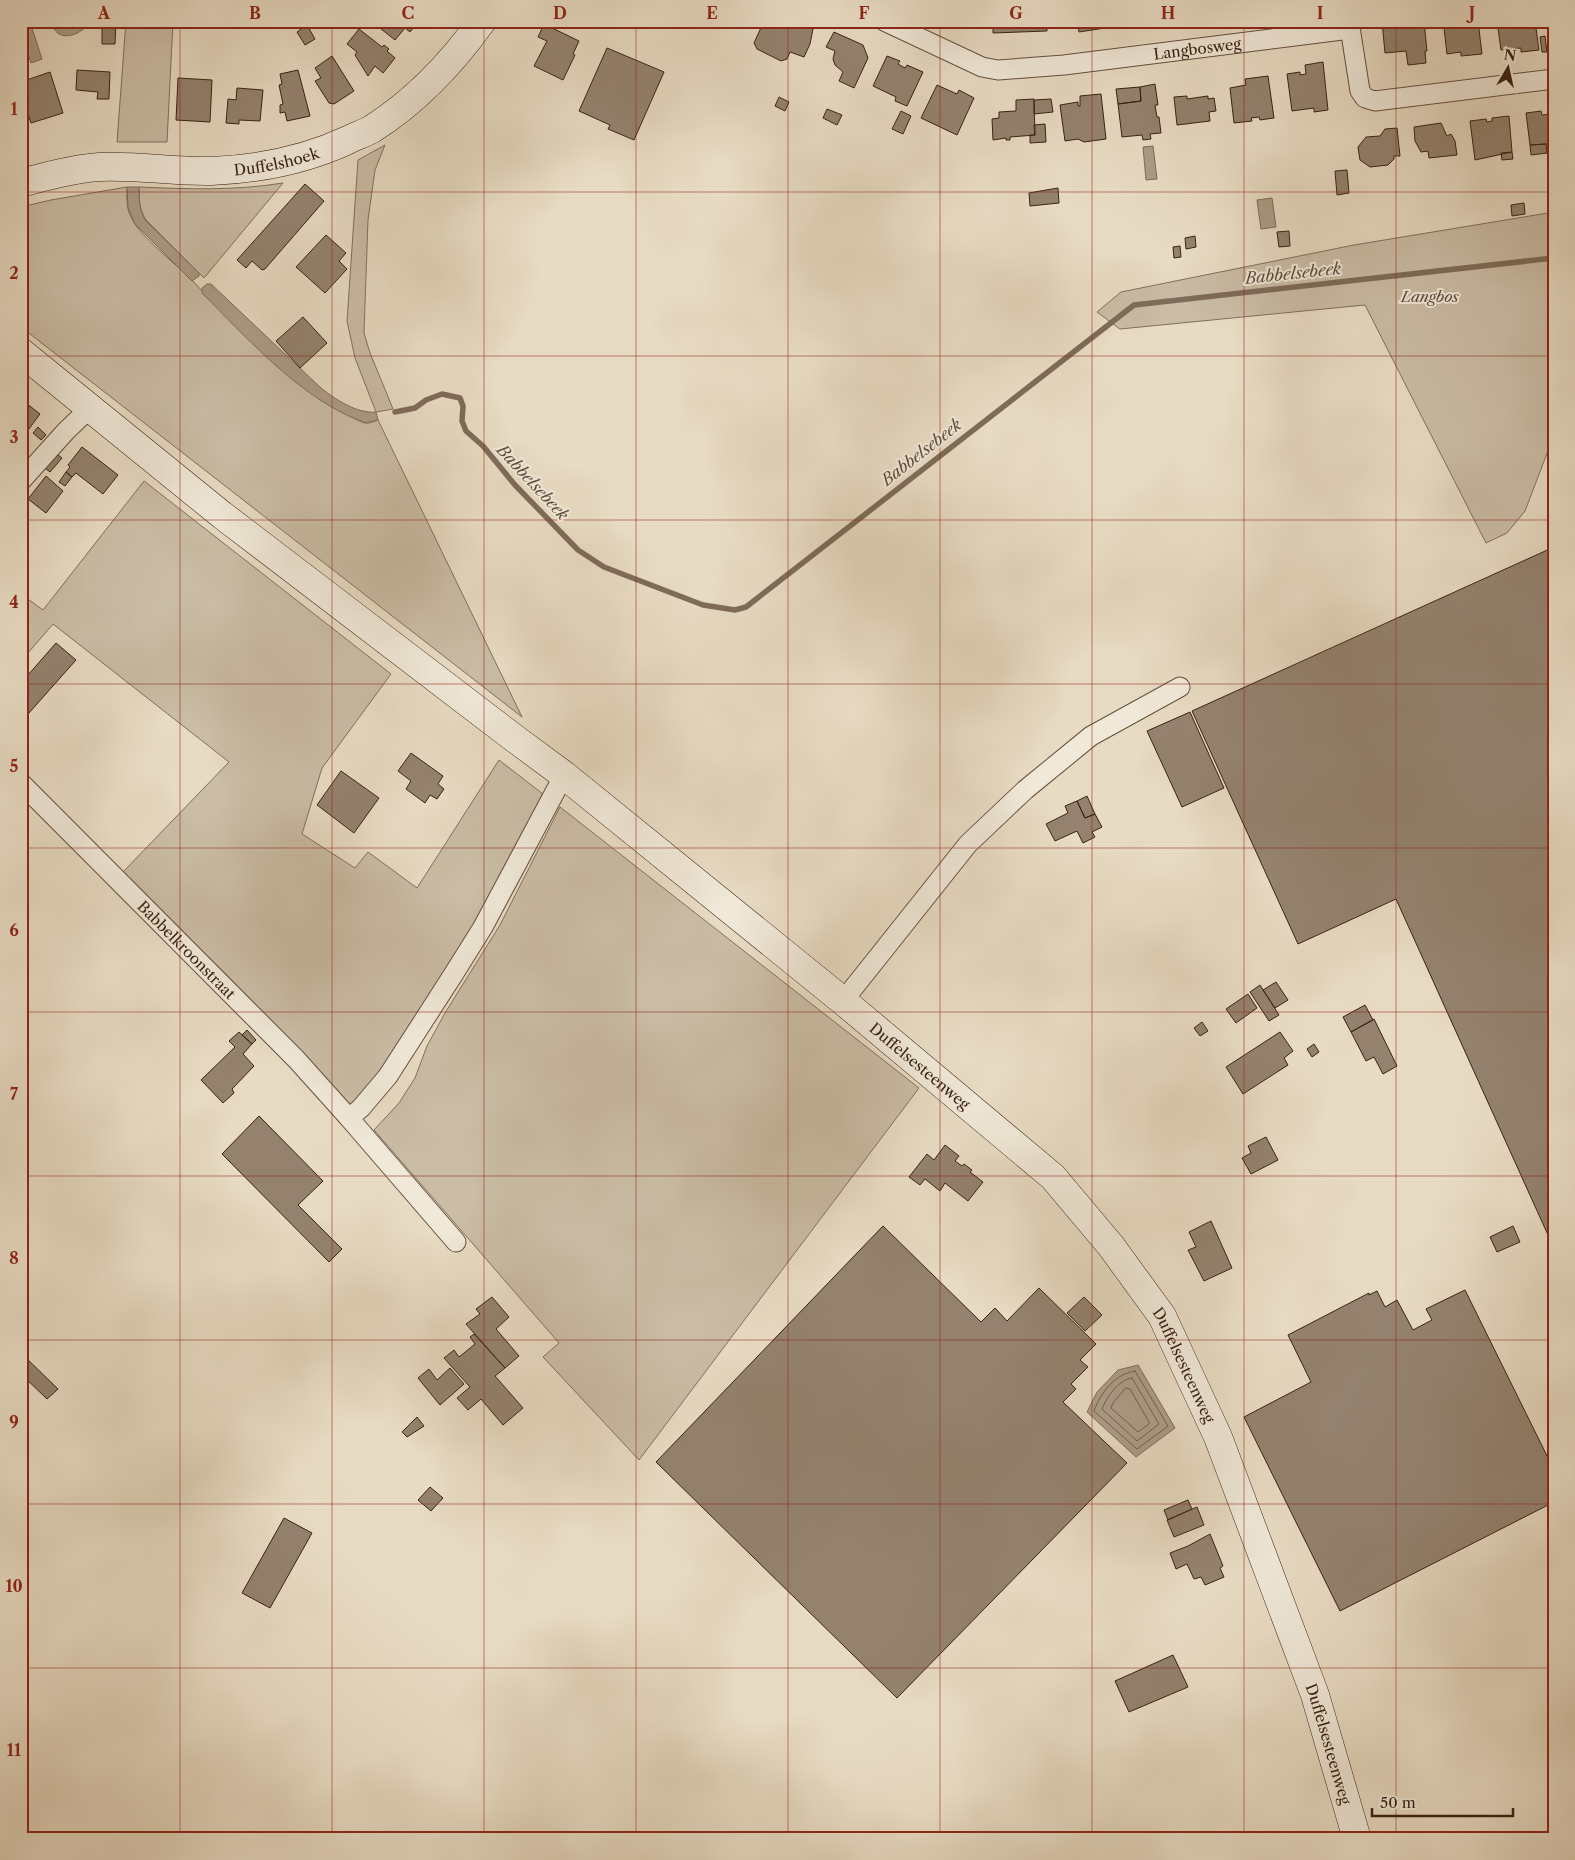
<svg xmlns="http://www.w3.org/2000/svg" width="1575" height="1860" font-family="'Libre Caslon Text',serif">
  <rect width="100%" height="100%" fill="#e8dbc3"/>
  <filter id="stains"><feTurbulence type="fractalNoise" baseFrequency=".004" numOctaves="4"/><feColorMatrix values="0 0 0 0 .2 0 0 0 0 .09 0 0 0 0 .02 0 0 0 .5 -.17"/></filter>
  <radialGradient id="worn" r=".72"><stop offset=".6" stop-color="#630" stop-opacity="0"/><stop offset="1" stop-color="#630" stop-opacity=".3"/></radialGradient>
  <path fill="#cabca5" stroke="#826f5c" d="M126 21H173L167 142H117Z
    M385 145 375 170 368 220 364 333 370 353 393 409 376 412 355 358 347 321 358 160Z
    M283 183 204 278 146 220C139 209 139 200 139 187 187 189 234 191 283 183Z
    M127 187C127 197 126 208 131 217 140 237 175 263 192 280 239 331 288 382 350 416 355 418 361 423 367 423 371 423 375 421 378 420L522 717 21 327V207L51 200Z
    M1554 212V435L1525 511 1507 533 1486 543 1365 305 1120 329 1097 312 1121 292 1354 245Z
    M144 481 391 674 322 768 302 834 355 868 368 852 417 888 499 760 543 794 471 932 379 1075 350 1105 122 873 229 762 53 624 21 661V594L43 610Z
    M560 807 919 1088 639 1460 543 1357 559 1343 374 1130 399 1103 415 1078 427 1046 445 1013 500 925Z"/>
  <path fill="#ac9c87" stroke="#7e6b59" d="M51 21H91C81 36 56 45 51 21Z
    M31 25 42 59 31 63 21 34V28Z
    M1153 146 1157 179 1146 180 1143 147Z
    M127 187H139C139 200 139 209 145 220L199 273V276L192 281 135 224 128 208Z
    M1272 198 1276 227 1261 229 1257 200Z
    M207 284H211L321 388C335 399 357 414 376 412L378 420 366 423C304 402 248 339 202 293V288Z
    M1138 1365 1175 1428 1136 1457 1087 1412 1097 1392 1118 1370Z"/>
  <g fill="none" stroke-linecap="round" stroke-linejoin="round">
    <path stroke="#725f4d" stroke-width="1" d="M1135 1371 1168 1426 1137 1449 1094 1411C1101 1392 1115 1374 1135 1371Z
      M1132 1378 1159 1424 1137 1441 1102 1409C1107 1397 1118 1380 1132 1378Z
      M1126 1388 1130 1389 1149 1422V1424L1138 1432 1111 1408 1113 1403Z"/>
    <path stroke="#7e6b59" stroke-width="5.5" d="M395 412 415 408 426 400 442 394 460 398 463 406 462 421 466 431 483 446 515 485 578 550 604 567 703 605 735 610 746 607 1134 305 1554 258"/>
  </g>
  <path fill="#94826f" stroke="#392213" d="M102 21H116L115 44H102Z
    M371 21H419L410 32 405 28 395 40Z
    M764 21H792L791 23 799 26 800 23 813 29 810 44 804 57 790 52 787 59 781 61 757 49 754 43Z
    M993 21H1047V31L993 33Z
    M1063 21H1104L1105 28 1079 32 1078 25 1064 27Z
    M1382 21H1424L1427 51H1425L1426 63 1408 65 1406 51 1385 53Z
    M1466 21H1478L1482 54 1461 56V52L1447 54 1444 28 1466 25Z
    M1497 21H1535L1539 50 1521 52V48L1501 50Z
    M544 24 579 41 573 54 575 55 563 80 534 66 547 41 538 37Z
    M307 25 315 39 305 45 297 32Z
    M359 29 382 47 384 45 389 49 387 51 395 58 383 73 375 66 368 76 355 55 357 52 347 44Z
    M834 32 863 45 868 58 854 88 839 81 843 72 835 65 833 59 835 51 826 47Z
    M1545 36 1547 52H1542L1540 37Z
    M607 48 664 72 634 140 608 129 610 125 579 111Z
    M332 56 354 91 334 104 329 103 315 81 321 78 315 68Z
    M887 56 900 61 898 64 905 68 907 65 923 72 907 106 895 101 896 97 873 86Z
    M1323 62 1328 110 1314 112V108L1292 111 1287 74 1300 72V75L1306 74 1305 65Z
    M77 70 110 72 109 99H97L98 92 76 90Z
    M298 70 310 116 287 121 285 112 280 113V105L283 104 279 85 282 84 280 74Z
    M50 72 63 113 31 123 21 93V82Z
    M1268 76 1274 118 1260 120 1259 117 1251 118 1252 121 1234 123 1230 88 1246 85 1245 79Z
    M178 78 212 80 210 122 176 120Z
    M1155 84 1158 105H1155L1157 117H1159L1161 133 1150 134 1151 139 1143 140 1142 135 1122 137 1118 104 1141 101 1140 87Z
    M937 85 957 94 959 90 974 98 957 135 921 118Z
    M1140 87 1141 101 1118 104 1116 89Z
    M237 88 263 90 260 121 239 120V124L226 123 228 99 236 100Z
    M1101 94 1106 139 1084 142 1078 139 1065 141 1060 105 1078 102V106H1080V96Z
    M1187 96V99L1208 96V99L1214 98 1216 111 1209 112 1210 121 1177 125 1174 97Z
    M779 97 789 102 785 111 775 106Z
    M1034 99 1035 135 1010 137V140H1006V138L993 140 992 119 999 118V112L1016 111V100Z
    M1051 99 1053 112 1034 114V100Z
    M827 109 842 115 837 125 823 118Z
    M901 111 911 116 903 134 892 129Z
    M1541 111 1542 115 1554 114V145L1546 144 1530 145 1526 113Z
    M1509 116 1512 152 1475 160 1470 121 1486 119 1487 122 1492 121V118Z
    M1441 123 1447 136 1451 134 1455 141 1457 155 1429 158 1428 151 1421 152 1415 141 1414 127Z
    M1045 124 1046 142 1030 143V135H1035L1034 125Z
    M1397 128 1400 156H1394V159L1388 165 1370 167 1360 160 1358 147 1366 137 1380 136 1385 129Z
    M1546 144 1547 153 1531 155 1530 145Z
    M1512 152 1513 159 1502 160 1501 153Z
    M1347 170 1349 193 1337 195 1335 171Z
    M305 184 324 201 265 269 262 270 252 261 246 268 237 260Z
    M1058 188 1059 203 1030 206 1029 193Z
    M1524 203 1525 214 1512 216 1511 205Z
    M1289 231 1290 246 1279 247 1277 232Z
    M326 235 346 253 339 261 347 269 325 293 296 267Z
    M1195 236 1196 247 1186 249 1185 238Z
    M1180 246 1181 257 1174 258 1173 247Z
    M303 317 327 343 300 368 276 341Z
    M21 399 40 414 26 433 21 429Z
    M38 427 46 435 41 440 33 433Z
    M82 447 118 475 103 494 76 473 72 477 66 472 70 467 68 465Z
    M54 452 62 458 50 472 42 466Z
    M66 472 72 477 65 486 59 482Z
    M46 476 63 491 46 513 28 499Z
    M1554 547V1233L1548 1235 1396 899 1298 944 1192 711Z
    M56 643 76 660 21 722V683Z
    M1190 712 1224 788 1182 807 1147 731Z
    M411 753 443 776 438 784 444 789 437 799 430 795 425 803 406 789 411 781 398 771Z
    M341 771 379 798 354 833 317 805Z
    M1087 796 1095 814 1085 818 1077 801Z
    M1077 801 1085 818 1095 814 1102 827 1092 832 1095 837 1083 843 1077 831 1055 841 1046 824 1068 813 1065 806Z
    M1276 982 1288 1000 1275 1008 1263 990Z
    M1260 985 1279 1015 1269 1021 1250 992Z
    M1248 994 1257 1008 1236 1023 1226 1009Z
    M1365 1005 1373 1020 1351 1032 1343 1017Z
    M1374 1019 1397 1066 1383 1074 1374 1057 1366 1061 1351 1032Z
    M1202 1022 1208 1031 1200 1036 1194 1028Z
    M247 1030 256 1040 252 1044 242 1035Z
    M239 1032 252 1044 243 1054 254 1066 232 1089 234 1093 223 1103 201 1080 235 1047 229 1041Z
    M1280 1032 1293 1051 1284 1058 1288 1065 1243 1094 1226 1067Z
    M1314 1044 1319 1052 1312 1057 1307 1049Z
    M259 1116 323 1181 298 1205 342 1249 329 1262 222 1154Z
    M1266 1137 1278 1160 1251 1174 1242 1158 1251 1153 1248 1146Z
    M945 1145 959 1156 955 1161 962 1166 964 1164 972 1170 970 1172 983 1182 968 1201 945 1183 940 1191 925 1179 920 1185 909 1177 927 1154 934 1160Z
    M1211 1221 1232 1268 1204 1281 1188 1250 1196 1247 1189 1232Z
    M883 1226 981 1322 995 1308 1007 1321 1039 1288 1096 1344 1080 1360 1088 1367 1071 1384 1076 1389 1063 1402 1127 1463 897 1698 656 1462Z
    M1513 1226 1520 1242 1497 1252 1490 1237Z
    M1465 1290 1554 1470V1502L1340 1611 1244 1417 1311 1382 1288 1335 1369 1293V1295L1377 1291 1385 1307 1397 1300 1413 1330 1432 1320 1426 1309Z
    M492 1297 509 1317 496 1329 519 1356 505 1368 466 1324 480 1314 476 1309Z
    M1084 1297 1102 1315 1085 1331 1067 1313Z
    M474 1334 505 1368 495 1376 523 1408 503 1425 481 1399 468 1410 457 1398 470 1387 444 1358 454 1350 459 1357 464 1353 475 1344 470 1337Z
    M23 1355 58 1389 47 1399 21 1374V1357Z
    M450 1368 464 1384 440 1405 418 1378 429 1369 437 1380Z
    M417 1417 424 1426 407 1437 402 1432Z
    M430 1487 443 1498 431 1511 418 1500Z
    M1188 1500 1192 1509 1168 1520 1164 1510Z
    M1197 1507 1204 1525 1174 1537 1167 1520Z
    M284 1518 312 1533 270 1608 242 1593Z
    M1210 1534 1223 1566 1220 1568 1224 1577 1205 1585 1201 1577 1194 1579 1187 1564 1176 1569 1170 1553 1188 1546Z
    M1173 1655 1188 1687 1129 1712 1115 1681Z"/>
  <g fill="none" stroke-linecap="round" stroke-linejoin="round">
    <g stroke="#65503f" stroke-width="21">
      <g id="street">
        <path id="s1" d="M884 21 982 67 998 70 1064 65 1350 29"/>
        <path d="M1349 21 1360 91 1365 98 1375 101 1554 79"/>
        <path d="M21 481 66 431 90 408"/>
        <path id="s2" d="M21 783 296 1059 349 1118 361 1108 388 1076 453 975 483 927 564 775"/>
        <path d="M843 1001 968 844 1025 790 1091 736 1180 687"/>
        <path d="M349 1118 456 1242"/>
      </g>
    </g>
    <g stroke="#392213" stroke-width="29">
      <g id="secondary">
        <path id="s3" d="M21 183C47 176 73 169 99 167 137 165 175 172 212 171 259 169 305 160 348 140 356 136 365 133 372 129 416 101 452 63 482 21"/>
        <path id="s4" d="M21 352 222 515 514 738 564 775 843 1001 1053 1177 1111 1246 1162 1316 1218 1437 1315 1695 1357 1839"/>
      </g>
    </g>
    <use href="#street" stroke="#f0e8d8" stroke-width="19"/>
    <use href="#secondary" stroke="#f0e8d8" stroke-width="28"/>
  </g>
  <path fill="none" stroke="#8f2418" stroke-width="1" stroke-opacity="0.55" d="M180 21V1839M332 21V1839M484 21V1839M636 21V1839M788 21V1839M940 21V1839M1092 21V1839M1244 21V1839M1396 21V1839M21 192H1554M21 356H1554M21 520H1554M21 684H1554M21 848H1554M21 1012H1554M21 1176H1554M21 1340H1554M21 1504H1554M21 1668H1554"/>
  <g text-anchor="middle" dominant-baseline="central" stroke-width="4" stroke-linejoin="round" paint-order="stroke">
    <g font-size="15" fill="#392213" stroke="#f0e8d8">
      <text stroke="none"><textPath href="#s1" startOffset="325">Langbosweg</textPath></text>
      <text stroke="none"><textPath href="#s3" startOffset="258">Duffelshoek</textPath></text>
      <text stroke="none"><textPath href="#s2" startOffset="235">Babbelkroonstraat</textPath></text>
      <text stroke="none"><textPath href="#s4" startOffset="1148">Duffelsesteenweg</textPath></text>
      <text stroke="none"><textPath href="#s4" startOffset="1552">Duffelsesteenweg</textPath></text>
      <text stroke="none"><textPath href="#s4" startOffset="1958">Duffelsesteenweg</textPath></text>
    </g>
    <g font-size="15" font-style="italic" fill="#5d4838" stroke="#f0e8d8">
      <text x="1430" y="296">Langbos</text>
    </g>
    <g font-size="16" font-style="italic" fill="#614d3c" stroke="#f0e8d8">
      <text transform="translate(1293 273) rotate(-6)">Babbelsebeek</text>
      <text transform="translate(921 452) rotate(-38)">Babbelsebeek</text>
      <text transform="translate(533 482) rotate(47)">Babbelsebeek</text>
    </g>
  </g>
  <rect width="1575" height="1860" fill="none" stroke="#e8dbc3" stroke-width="55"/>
  <g transform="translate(1508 68) rotate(9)" stroke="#f0e8d8" stroke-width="4" paint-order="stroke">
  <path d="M0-4L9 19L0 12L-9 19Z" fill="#392213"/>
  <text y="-8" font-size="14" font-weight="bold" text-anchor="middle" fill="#392213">N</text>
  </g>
  <path d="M1372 1808v8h141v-8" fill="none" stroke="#392213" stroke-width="2.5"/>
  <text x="1380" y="1808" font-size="15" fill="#392213" stroke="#f0e8d8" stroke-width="4" paint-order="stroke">50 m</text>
  <rect x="28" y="28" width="1520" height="1804" fill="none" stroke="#8f2418" stroke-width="2"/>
  <g font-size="16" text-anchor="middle" font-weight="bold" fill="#8f2418">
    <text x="104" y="19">A</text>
    <text x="255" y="19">B</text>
    <text x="408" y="19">C</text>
    <text x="560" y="19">D</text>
    <text x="712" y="19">E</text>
    <text x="864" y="19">F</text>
    <text x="1016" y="19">G</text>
    <text x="1168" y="19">H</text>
    <text x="1320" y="19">I</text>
    <text x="1472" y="19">J</text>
    <text x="14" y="115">1</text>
    <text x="14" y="279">2</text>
    <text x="14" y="443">3</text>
    <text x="14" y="608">4</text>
    <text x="14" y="772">5</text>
    <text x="14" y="936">6</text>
    <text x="14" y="1100">7</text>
    <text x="14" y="1264">8</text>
    <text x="14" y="1428">9</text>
    <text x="14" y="1592">10</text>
    <text x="14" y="1756">11</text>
  </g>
  <rect width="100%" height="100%" filter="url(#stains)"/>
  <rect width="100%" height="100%" fill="url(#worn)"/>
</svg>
